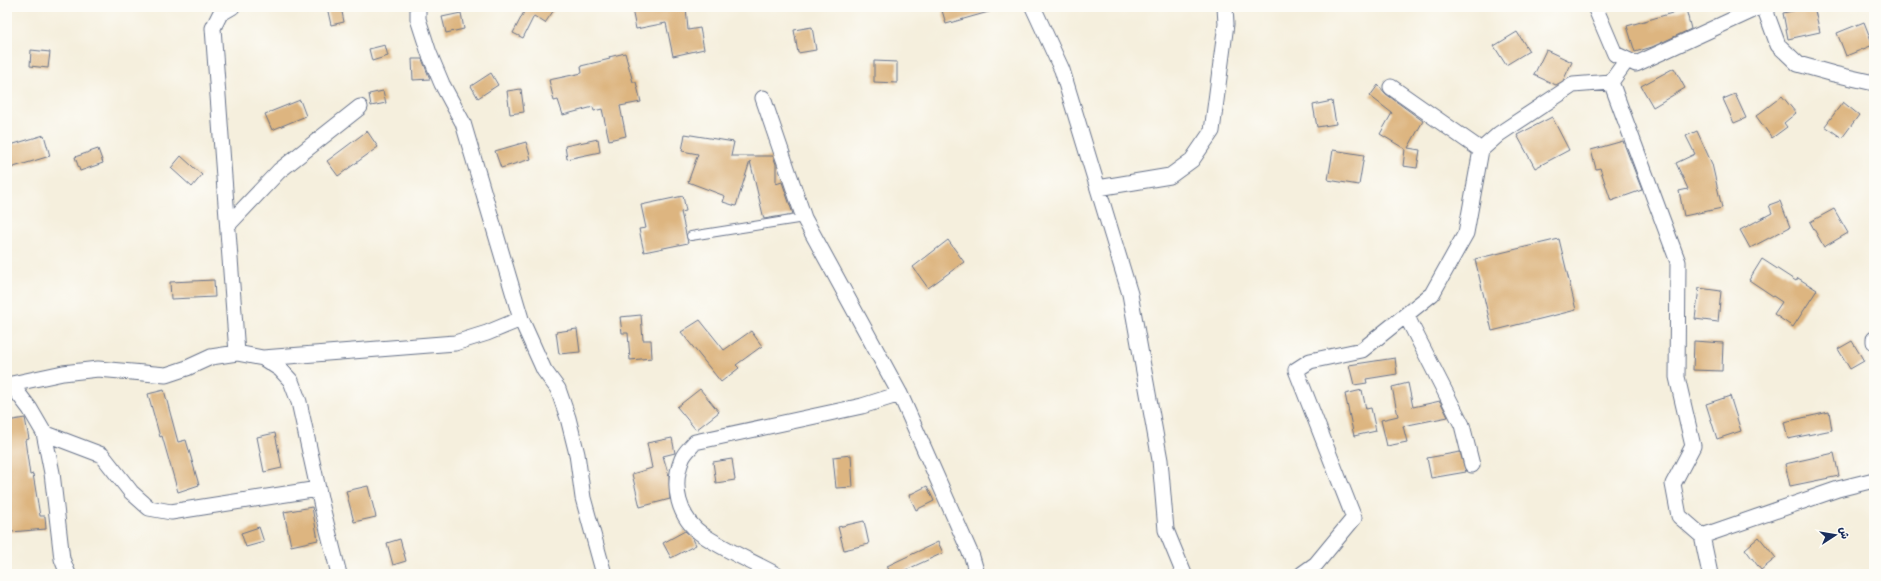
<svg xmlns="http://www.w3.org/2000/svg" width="1881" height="581" font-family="'Patrick Hand','Playpen Sans Arabic',sans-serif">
  <rect width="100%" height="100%" fill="#fdfcf7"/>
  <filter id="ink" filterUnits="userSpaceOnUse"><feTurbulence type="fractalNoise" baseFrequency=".025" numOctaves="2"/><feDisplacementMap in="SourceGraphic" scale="8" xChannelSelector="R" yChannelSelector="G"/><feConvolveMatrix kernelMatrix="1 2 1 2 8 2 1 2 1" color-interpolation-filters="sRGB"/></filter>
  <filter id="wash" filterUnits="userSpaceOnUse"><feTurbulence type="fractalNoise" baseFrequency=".012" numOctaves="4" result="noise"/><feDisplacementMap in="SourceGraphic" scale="16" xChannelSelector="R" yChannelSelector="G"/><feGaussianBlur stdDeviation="0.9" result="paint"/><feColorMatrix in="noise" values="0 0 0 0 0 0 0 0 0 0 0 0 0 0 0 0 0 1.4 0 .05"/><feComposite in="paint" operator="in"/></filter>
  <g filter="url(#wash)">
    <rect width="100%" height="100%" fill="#f5efdd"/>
    <g id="blocks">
      <path fill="#ddb580" d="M327 7H341L344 22 331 25Z
        M521 7H556L545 23 534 16 523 38 513 33 525 10Z
        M643 7H686L688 30 700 28 704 49 673 56 666 23 636 29 632 9Z
        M941 7H992V11L946 24Z
        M1811 7H1814L1820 32 1788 39 1783 13Z
        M1686 9 1691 29 1652 47 1635 52 1627 26Z
        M461 13 464 29 446 33 442 17Z
        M1864 22 1873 45 1846 56 1837 33Z
        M812 27 816 50 798 53 794 30Z
        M1517 32 1529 51 1506 65 1494 46Z
        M385 45 388 56 372 61 369 49Z
        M31 50 50 52 48 68 30 66Z
        M1546 50 1572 62 1563 81 1556 85 1534 75Z
        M625 53 633 82H636L641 102 620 106 626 136 609 140 602 109 594 111 593 107 563 115 558 100 554 101 549 80 582 73 581 66 610 59 609 57Z
        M412 59H422L430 79 413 80Z
        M874 61 897 62V83L874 82Z
        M1674 68 1685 88 1653 107 1641 86Z
        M491 73 498 85 478 98 471 86Z
        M1378 85 1386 94 1423 121 1408 148 1420 150 1417 168 1403 166 1405 149 1380 134 1392 113 1370 96Z
        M521 89 524 112 510 114 507 91Z
        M383 91 386 103 371 106 369 94Z
        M1735 94 1746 118 1734 123 1723 99Z
        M1782 96 1796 113 1784 123 1787 127 1772 138 1756 116Z
        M300 100 306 116 272 130 265 114Z
        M1332 101 1336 124 1317 127 1313 105Z
        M1843 102 1859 115 1842 138 1825 126Z
        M1552 117 1569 150 1535 168 1517 135Z
        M367 131 378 147 338 176 327 161Z
        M1697 131 1712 164 1722 208 1684 216 1679 191 1688 189 1676 163 1695 154 1686 136Z
        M685 134 734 142 731 156H773L776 164V184L782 182 793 214 764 219 750 161 736 206 723 202 725 196 688 182 698 154 682 151Z
        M44 135 50 156 7 169V146Z
        M598 139 600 152 567 159 565 146Z
        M1623 141 1642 190 1611 201 1600 168 1596 169 1591 150Z
        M526 142 531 159 501 168 495 151Z
        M98 149 103 163 80 171 75 157Z
        M1333 150 1364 155 1359 185 1328 180Z
        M181 156 202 175 192 187 171 168Z
        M683 196 686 211 681 212 688 243 644 252 639 229 646 228 641 205Z
        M1780 201 1790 227 1750 248 1740 230 1772 213 1769 205Z
        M1834 209 1848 233 1824 247 1810 222Z
        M1559 239 1576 310 1492 331 1475 259Z
        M948 240 964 262 928 288 913 267Z
        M1762 259 1796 281 1798 278 1817 290 1793 327 1774 314 1782 302 1749 280Z
        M214 280 215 297 171 299 170 282Z
        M1699 288 1721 291 1718 322 1695 319Z
        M641 315 643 340H651L652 358 630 360 628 333H622L620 317Z
        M700 320 724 350 751 331 762 346 736 365 739 368 721 382 681 332Z
        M577 329 580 352 559 354 556 332Z
        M1694 341 1723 343 1722 371 1693 370Z
        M1852 341 1864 361 1850 369 1838 349Z
        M1395 358 1397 374 1366 379 1367 383 1354 385 1349 365Z
        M1408 383 1413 407 1440 401 1448 417 1403 426 1407 442 1387 446 1381 420 1398 416 1392 387Z
        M700 389 719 412 696 430 677 407Z
        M164 390 178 442 186 440 199 485 178 492 162 436 160 437 148 394Z
        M1362 390 1366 409 1371 408 1376 431 1354 436 1345 394Z
        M1730 396 1741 431 1717 439 1706 404Z
        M1829 412 1832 430 1788 439 1784 422Z
        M25 418 29 439 25 440 30 475 33 474 40 516H45L46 529 11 532 8 512 7 513V421Z
        M275 433 282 468 264 472 257 437Z
        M672 438 675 453 663 456 669 476 670 499 640 507 632 474 652 468 647 443Z
        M1460 452 1466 472 1431 478 1427 458Z
        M1834 453 1839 476 1790 486 1785 464Z
        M851 455 853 487 836 488 833 457Z
        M732 459 735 480 716 483 713 462Z
        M368 486 376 517 354 522 346 491Z
        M927 486 934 501 916 510 909 495Z
        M312 507 318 540 291 546 284 512Z
        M864 521 869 544 844 550 838 527Z
        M259 527 264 542 246 547 241 533Z
        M685 531 692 537 696 545 671 558 663 543Z
        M1759 537 1776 558 1761 570 1745 549Z
        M400 539 406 561 393 565 387 543Z
        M938 542 943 553 897 574H891L887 566Z"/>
    </g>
  </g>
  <g filter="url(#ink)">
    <use href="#blocks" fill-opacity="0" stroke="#67728a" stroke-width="1"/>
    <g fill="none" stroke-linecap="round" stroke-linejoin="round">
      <g stroke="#67728a" stroke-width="10">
        <path id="lane" d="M691 236 804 218"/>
      </g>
      <g stroke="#67728a" stroke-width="17">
        <path id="street" d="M232 7 220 14 213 28 237 353
          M418 7V19L429 53 442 84 463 123 521 319 544 370 558 389 568 418 577 454 583 498 604 574
          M1033 7 1062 70 1130 294 1160 460 1166 530 1184 574
          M1595 7 1615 54 1636 64 1760 7
          M1767 7V15L1778 45 1798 64 1834 74 1874 83
          M1611 82 1678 262 1677 377 1693 446 1673 484 1679 516 1702 536 1710 574
          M1391 87 1481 150 1499 134 1573 85 1611 82 1627 60
          M763 98 804 218 900 394 972 557 977 574
          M1098 188 1170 176 1192 160 1212 131 1226 24 1225 7
          M228 225 279 171 360 107
          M1406 315 1462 425 1472 465
          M1874 339V342
          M263 358 455 343 487 333 521 319
          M11 384 30 409 44 433 52 473 62 559 68 574
          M7 385 63 373 98 369 166 375 187 368 211 357 237 353 263 358 280 369 291 381 299 402 322 507 339 574
          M44 433 102 455 131 492 149 508 171 512 318 489
          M1702 536 1838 489 1874 480
          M775 574C751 561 725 550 703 535 678 518 671 486 682 459 684 453 691 447 695 442L862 406 900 394
          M1302 574 1316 564 1354 518 1296 370 1310 361 1362 350 1432 294 1466 233 1481 150"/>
      </g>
      <use href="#lane" stroke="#fff" stroke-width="8"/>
      <use href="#street" stroke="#fff" stroke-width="15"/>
    </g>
  </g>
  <rect width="1881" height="581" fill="none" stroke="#fdfcf7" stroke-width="24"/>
  <g transform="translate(1835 535) rotate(78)" stroke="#fdfcf7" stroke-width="3" paint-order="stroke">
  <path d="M0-3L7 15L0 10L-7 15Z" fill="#1b2f5e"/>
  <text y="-6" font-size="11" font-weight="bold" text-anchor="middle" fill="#1b2f5e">ش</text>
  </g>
</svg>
